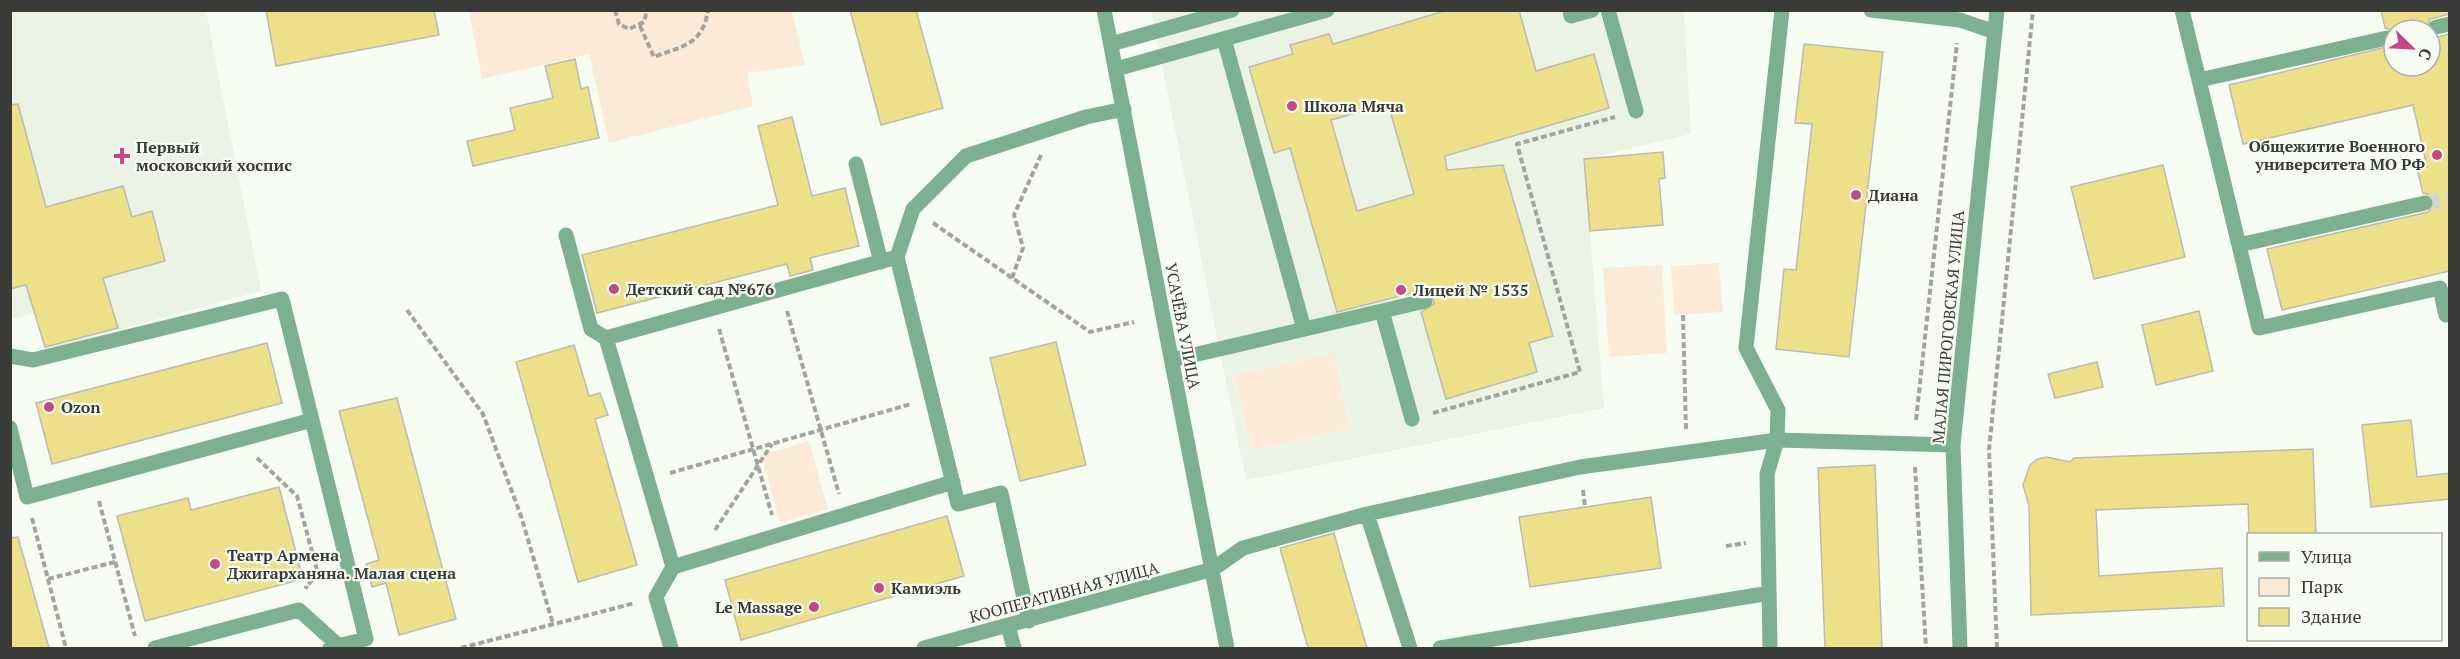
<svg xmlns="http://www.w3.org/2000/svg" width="2460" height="659" font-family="'PT Serif',serif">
  <rect width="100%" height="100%" fill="#f8fdf4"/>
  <path fill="#ebf3e4" d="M11 11H206L261 291 45 350 35 313 11 319Z
    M1151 11H1684L1691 134 1584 159 1604 408 1246 480Z"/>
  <path fill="#fbead5" d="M469 11H792L805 65 747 73 753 106 609 143 589 54 482 79Z
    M1719 263 1723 312 1674 315 1671 266Z
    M1662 265 1667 353 1609 357 1603 268Z
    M1333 353 1350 428 1252 450 1235 375Z
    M809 441 828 509 780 523 761 455Z"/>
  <path fill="#ece089" stroke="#bcbbb3" stroke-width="1.5" fill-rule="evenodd" d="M266 10H434L439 35 276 66Z
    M850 10H916L943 108 881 125Z
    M1448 10H1519L1536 71 1594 54 1609 108 1445 156 1447 170 1503 165 1553 336 1529 343 1537 372 1446 399 1421 312 1434 304 1432 294 1416 292 1337 312 1290 148 1274 153 1249 67 1293 54 1290 45 1329 34 1333 44ZM1388 104 1414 194 1357 211 1331 120Z
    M2381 10H2450V14L2430 19 2427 30 2394 31 2385 28Z
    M2430 34 2437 37 2450 34V271L2282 310 2267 249 2428 212 2434 206V200L2428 194 2423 193 2417 169 2427 167 2413 105 2243 144 2229 85 2394 45V66H2430Z
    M1804 44 1883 52 1849 357 1776 349 1784 269 1796 270 1812 124 1795 123Z
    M575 59 581 89 588 87 599 138 473 166 467 141 515 130 510 108 553 98 545 66Z
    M18 104 46 207 123 186 132 217 152 211 165 261 103 278 118 328 45 347 26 285 10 289V105Z
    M792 117 812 196 845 188 859 246 810 258 813 270 790 276 787 264 597 313 582 255 778 205 758 126Z
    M1663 152 1665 178 1659 179 1663 225 1590 231 1584 159Z
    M2163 165 2185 257 2094 279 2071 187Z
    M2199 311 2213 371 2156 385 2142 325Z
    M1056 342 1086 465 1020 481 990 358Z
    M267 343 282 403 52 464 36 403Z
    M574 345 589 396 600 393 608 415 595 419 637 565 578 582 516 362Z
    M2097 362 2103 387 2055 398 2048 374Z
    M397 398 456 619 399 635 386 583 372 587 366 564 379 560 339 411Z
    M2411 420 2417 477 2450 473V499L2371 507 2362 425Z
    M2313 449 2316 534H2249L2248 504 2096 510 2099 576 2222 568 2224 606 2031 615 2029 506 2023 485 2030 465 2038 459 2047 457 2070 462 2074 458Z
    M1875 465 1882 648H1825L1818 468Z
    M279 487 303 579 145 621 117 516 188 498 191 510Z
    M1651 497 1661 568 1530 587 1519 517Z
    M947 516 964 576 741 640 725 580Z
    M1334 533 1344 569 1367 648H1308L1280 548Z
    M18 537 49 648H10V538Z"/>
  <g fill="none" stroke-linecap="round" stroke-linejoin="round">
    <path stroke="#d2d6ce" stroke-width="15" stroke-dasharray="15 8" stroke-linecap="butt" d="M2425 203 2450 198"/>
    <path stroke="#a2a59f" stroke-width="4" stroke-dasharray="6 3" stroke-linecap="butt" d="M615 10 619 24 629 29 644 22 647 10
      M640 26 654 57C682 46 703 45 708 10
      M933 223 1090 332 1134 322
      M1012 278 1023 248 1014 215 1041 155
      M407 310 483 414 521 516 553 624
      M787 311 839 494
      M1683 315 1686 430
      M719 329 772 515
      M1433 413 1580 372 1517 144 1615 117
      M1916 420 1957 43
      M257 458 297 496 318 574 306 587 308 588
      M1915 467 1926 648
      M670 473 911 404
      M1583 490 1585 507
      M99 501 135 636
      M32 518 66 648
      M715 530 772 444
      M1726 546 1746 543
      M48 579 115 562
      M461 648 635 603
      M1997 648 1989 450 2033 10"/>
    <path stroke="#7bb18f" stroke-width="15" d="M1104 10 1227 648
      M1570 10 1571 16 1592 10
      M1608 10 1636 111
      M1871 10 1960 20 1995 32
      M2182 10 2259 328 2440 288 2446 315
      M2436 27 2450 24
      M1224 39 1304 329
      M1111 44 1232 10
      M1116 69 1327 10
      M2199 80 2387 38
      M856 164 881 262
      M566 235 591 329 606 338
      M2239 245 2425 203
      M897 257 606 338 673 567 953 482
      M1382 311 1412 419
      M10 356 33 360 282 299 312 420
      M1172 360 1425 301
      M10 428 27 497 312 420 366 639 330 648
      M1367 514 1410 648
      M1029 621 1001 493 958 504 897 257 913 209 966 156 1086 117 1124 109
      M1008 626 1014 648
      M155 648 299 610 339 646
      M671 648 656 597 673 567
      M924 648 1213 569 1243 548 1367 514 1580 467 1777 440 1953 445
      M1440 648 1769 593
      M1770 648 1767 474 1777 440 1778 410 1746 348 1782 10
      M1960 648 1953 445 1997 10"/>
  </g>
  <g fill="#ca4689" stroke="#f8fdf4" stroke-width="2">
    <circle cx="1292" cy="106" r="6"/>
    <circle cx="2437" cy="155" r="6"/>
    <path d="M119 147h6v6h6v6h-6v6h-6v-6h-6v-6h6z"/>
    <circle cx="1856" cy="195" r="6"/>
    <circle cx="614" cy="289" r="6"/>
    <circle cx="1401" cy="290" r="6"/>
    <circle cx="49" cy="407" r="6"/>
    <circle cx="215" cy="564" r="6"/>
    <circle cx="879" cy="588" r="6"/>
    <circle cx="814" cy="607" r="6"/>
  </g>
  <g text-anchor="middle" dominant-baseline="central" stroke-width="4.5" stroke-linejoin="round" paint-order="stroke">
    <g font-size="16" font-weight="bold" fill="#3a3b38" stroke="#f8fdf4" text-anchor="start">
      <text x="1304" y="106">Школа Мяча</text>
      <text x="2425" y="146" text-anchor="end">Общежитие Военного<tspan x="2425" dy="18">университета МО РФ</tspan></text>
      <text x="136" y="147">Первый<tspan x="136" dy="18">московский хоспис</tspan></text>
      <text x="1868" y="195">Диана</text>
      <text x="626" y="289">Детский сад №676</text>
      <text x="1413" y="290">Лицей № 1535</text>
      <text x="61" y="407">Ozon</text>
      <text x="227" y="555">Театр Армена<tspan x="227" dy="18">Джигарханяна. Малая сцена</tspan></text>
      <text x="891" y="588">Камиэль</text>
      <text x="802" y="607" text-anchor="end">Le Massage</text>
    </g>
    <g font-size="16" fill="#3a3b38" stroke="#f8fdf4">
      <text transform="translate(1183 326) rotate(79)">УСАЧЁВА УЛИЦА</text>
      <text transform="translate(1948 327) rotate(-85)">МАЛАЯ ПИРОГОВСКАЯ УЛИЦА</text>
      <text transform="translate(1064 592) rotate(-15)">КООПЕРАТИВНАЯ УЛИЦА</text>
    </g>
  </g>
  <rect width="2460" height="659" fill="none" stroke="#3a3b38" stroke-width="24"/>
  <rect x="2247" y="533" width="195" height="108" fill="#f8fdf4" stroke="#acafa9" stroke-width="1.5"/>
  <rect x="2259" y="552" width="30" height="9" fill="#7bb18f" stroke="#acafa9" stroke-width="1.5"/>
  <text x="2301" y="563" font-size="18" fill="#3a3b38">Улица</text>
  <rect x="2259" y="578" width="30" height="18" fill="#fbead5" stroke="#acafa9" stroke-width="1.5"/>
  <text x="2301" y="593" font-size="18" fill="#3a3b38">Парк</text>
  <rect x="2259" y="608" width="30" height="18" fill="#ece089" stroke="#acafa9" stroke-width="1.5"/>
  <text x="2301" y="623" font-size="18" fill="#3a3b38">Здание</text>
  <g transform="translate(2412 48) rotate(114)"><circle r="28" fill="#f8fdf4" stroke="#acafa9" stroke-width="1.5"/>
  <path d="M0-4.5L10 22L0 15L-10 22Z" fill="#ca4689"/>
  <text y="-9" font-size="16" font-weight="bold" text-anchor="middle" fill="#3a3b38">С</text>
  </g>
</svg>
